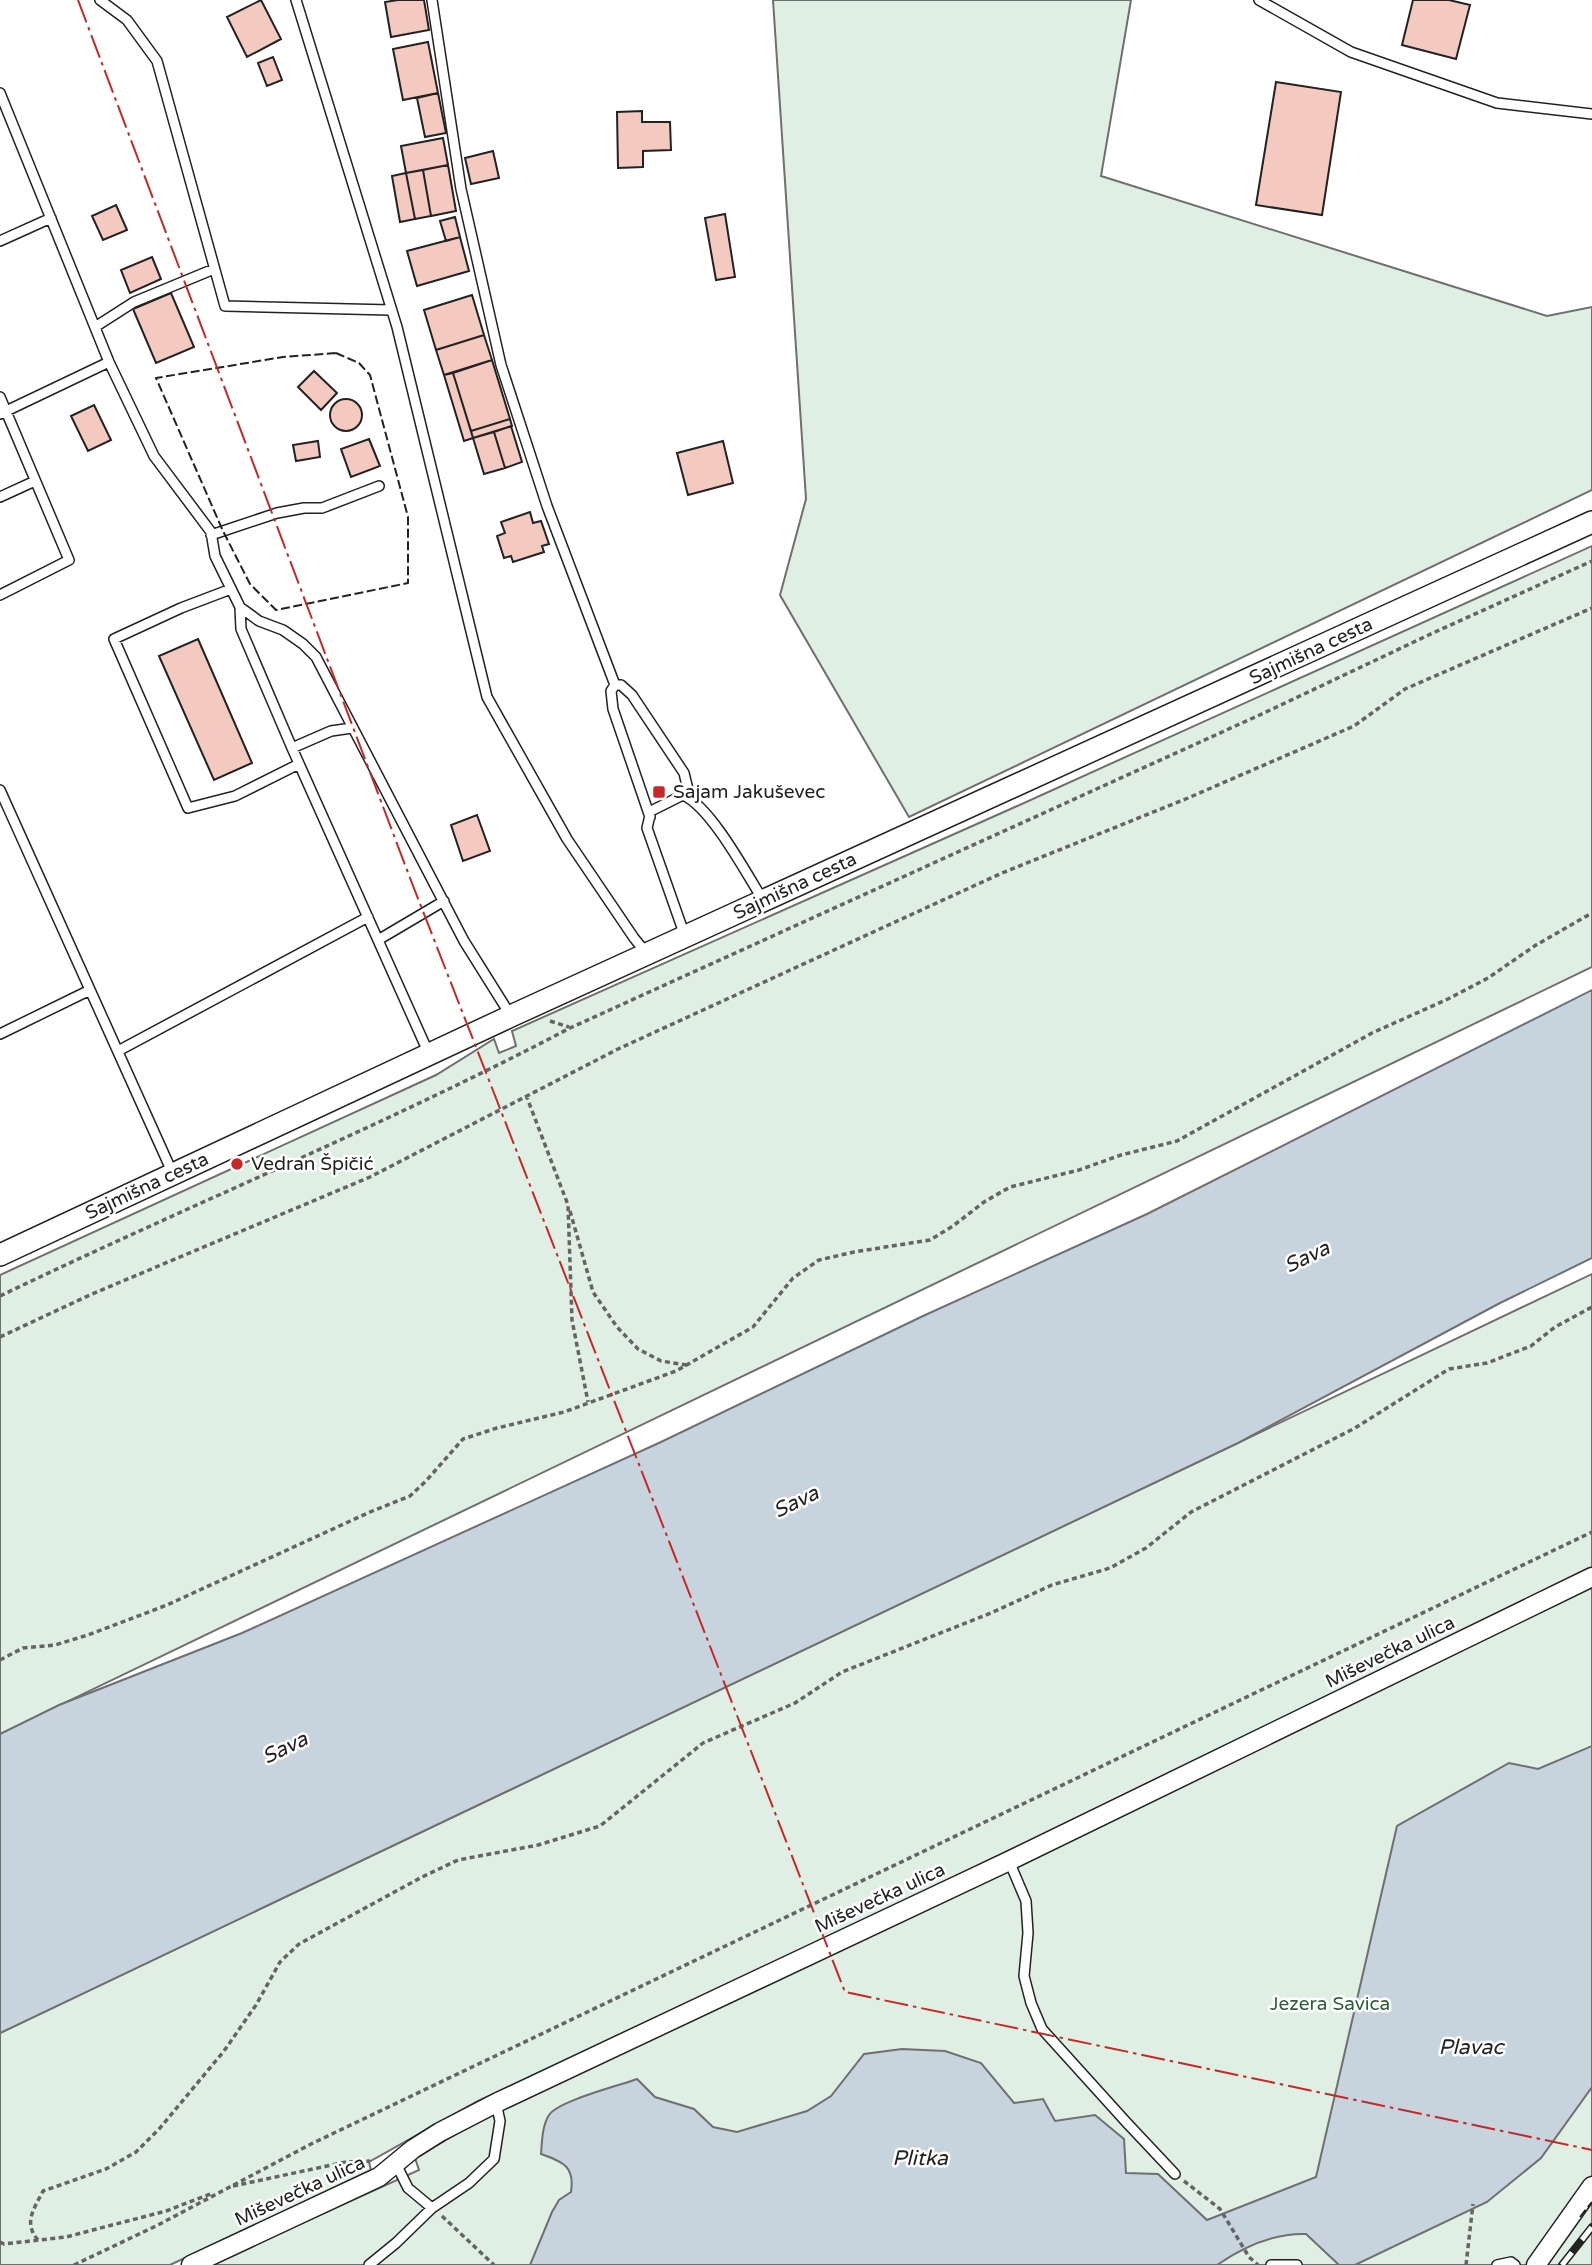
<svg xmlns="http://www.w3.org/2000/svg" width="1592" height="2265" font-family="'Varela Round',sans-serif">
  <rect width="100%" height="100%" fill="#fff"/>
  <path fill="#e0efe3" stroke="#6f6f6f" stroke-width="2" d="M773 0H1131L1101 176 1547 316 1592 307V490L909 817 780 595 806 499Z
    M1592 546V967L0 1734V1275L436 1075 494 1039 499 1053 516 1046 512 1031 1015 807Z
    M1592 1274V1568L673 2013 478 2101 369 2162 371 2170 170 2265H0V2033Z
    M1592 1586V2265H210L419 2170 415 2158 482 2119Z"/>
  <path fill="#c7d3dd" stroke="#6f6f6f" stroke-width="2" d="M1592 990V1258L1500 1303 1238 1443 0 2033V1734L59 1705 242 1633 661 1442 923 1316 1147 1214Z
    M1592 1746V2087L1541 2158 1487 2202 1355 2265H1339L1306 2234C1274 2233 1243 2247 1217 2265H530L552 2212 559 2200 571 2192C575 2166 563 2162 541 2154 542 2142 542 2126 549 2115 558 2101 618 2086 637 2079L655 2097 694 2109 713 2127 737 2132 807 2111 831 2096 864 2054 902 2049 945 2051 981 2063 1014 2103 1043 2099 1055 2121 1095 2115 1124 2139 1126 2173 1158 2174 1207 2220 1316 2177 1397 1826 1509 1763 1538 1769Z"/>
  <path fill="#f3c9c0" stroke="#222" stroke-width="2" d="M261 0 281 39 247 57 227 17Z
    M398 0H424L429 30 391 37 385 2Z
    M1413 0H1449L1470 5 1456 59 1402 45Z
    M428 42 438 93 403 100 393 49Z
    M273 57 282 80 267 86 258 63Z
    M1276 82 1341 92 1322 215 1256 205Z
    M438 93 446 133 425 137 417 98Z
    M642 111V122H670L671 150 643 151V167L618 168 617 112Z
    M443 138 448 165 406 173 401 146Z
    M493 151 499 178 471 184 465 158Z
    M448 165 456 211 431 216 423 170Z
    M423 170 431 216 415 219 406 173Z
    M406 173 415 219 400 222 392 176Z
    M116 205 127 230 103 240 92 216Z
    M725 214 735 277 716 280 705 218Z
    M455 217 460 237 446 241 440 221Z
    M460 237 469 271 417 286 407 251Z
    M152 257 161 279 130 293 121 270Z
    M171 293 194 347 156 363 133 309Z
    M472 295 484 335 436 350 424 310Z
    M484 335 492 360 444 375 436 350Z
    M492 360 510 419 471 431 453 373Z
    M314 371 337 393 321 410 298 387Z
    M453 373 473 438 464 441 444 375Z
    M330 415a16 16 0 1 1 32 0a16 16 0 1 1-32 0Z
    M94 405 111 440 88 451 71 416Z
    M510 419 512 426 473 438 471 431Z
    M511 426 522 462 505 468 494 432Z
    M494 432 505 468 484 474 473 438Z
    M369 439 380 466 351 477 341 449Z
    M318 441 320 457 296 461 293 445Z
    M723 441 733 483 688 495 677 453Z
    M530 512 533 523 541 521 549 544 542 546 544 552 513 562 511 556 504 558 497 536 505 533 501 522Z
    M198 639 252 763 214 780 159 656Z
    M477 815 490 851 463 861 451 825Z"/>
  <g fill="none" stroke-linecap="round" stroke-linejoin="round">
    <g stroke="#222" stroke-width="12">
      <path id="service" d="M100 0 127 20 157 61 225 306 391 310
        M296 0 397 327 487 697 567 839 634 938 647 954
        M432 0 461 189 501 365 547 506 615 685
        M1259 0 1351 52 1497 103 1592 114
        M0 93 109 362 154 456 211 532 215 556 240 607 259 621 283 630 303 644 316 657 464 941 511 1016
        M0 241 51 218
        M95 327 134 302 214 269
        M0 397 69 560 0 595
        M0 414 109 362
        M0 497 35 481
        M211 535 277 513 304 508H322L379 486
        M231 589 181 608 114 639 188 808 235 796 299 764
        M240 607 241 629 292 748 429 1054
        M292 748 331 731 352 728
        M0 790 173 1174
        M650 817 613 709 611 691 615 685H621L632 695 684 773 690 798
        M685 936 647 828 651 811 683 795C711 807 746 873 763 900
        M378 940 444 901
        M0 1034 90 990
        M118 1051 368 917
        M1009 1861 1026 1901 1028 1933 1024 1976 1031 2003 1042 2029 1127 2123 1175 2174
        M396 2164 408 2188 432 2208
        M369 2265 396 2243 432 2208 469 2183 494 2159 500 2121 496 2103
        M1271 2265H1297
        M1497 2265 1511 2262 1515 2265"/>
    </g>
    <g stroke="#222" stroke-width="21">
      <path id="minor" d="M191 2265 379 2177 413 2149 440 2132 496 2103 1009 1861 1592 1577
        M1536 2265 1592 2186"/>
    </g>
    <g stroke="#222" stroke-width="24">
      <path id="tertiary" d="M0 1255 511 1016 1592 522"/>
    </g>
    <path stroke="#646464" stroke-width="3.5" stroke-dasharray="5 3.5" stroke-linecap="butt" d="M550 1021 569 1027
      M526 1095 568 1205 572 1320 588 1402
      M570 1211 593 1292 617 1327 638 1349 661 1361 687 1365
      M0 1296C189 1205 384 1126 570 1028L1264 713 1435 632 1592 561
      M0 1337 92 1294 370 1177 618 1049 1002 873 1188 798 1354 726 1405 689 1592 608
      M0 1660 23 1648 55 1645 88 1635 167 1605 370 1512 410 1496 426 1481 463 1439 497 1428 564 1412 676 1371 753 1327 793 1278 819 1260 854 1252 930 1240 953 1226 984 1202 1010 1187 1079 1170 1121 1155 1177 1141 1372 1033 1448 999 1488 978 1536 945 1592 913
      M1184 2181 1220 2209 1249 2257 1258 2265
      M233 2186 346 2162 370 2161
      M442 2216 494 2265
      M38 2240C23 2223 34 2209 43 2191L106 2169 136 2152 160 2128 224 2051 256 2005 280 1962 299 1944 422 1877 458 1860 538 1845 600 1826 703 1743 795 1703 842 1672 991 1613 1052 1585 1110 1568 1146 1548 1191 1512 1355 1428 1449 1369 1487 1363 1531 1346 1555 1327 1592 1307
      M0 2242 4 2244 66 2237 166 2211 213 2193
      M74 2265 158 2225 311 2144 1592 1532
      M1466 2265 1473 2204"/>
    <use href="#service" stroke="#fff" stroke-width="9"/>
    <use href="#minor" stroke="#fff" stroke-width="18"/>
    <use href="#tertiary" stroke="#fff" stroke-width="21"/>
    <g stroke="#222" stroke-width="8">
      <path id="rail" d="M1562 2265 1592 2227"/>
    </g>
    <use href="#rail" stroke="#fff" stroke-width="5" stroke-dasharray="16" stroke-linecap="butt"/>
    <path stroke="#222" stroke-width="2" stroke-dasharray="9 3.5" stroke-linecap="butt" d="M336 353 359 363 370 375 408 517V583L276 610 250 584 223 531 156 378 283 357Z
      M1580 2217 1592 2202"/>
    <path stroke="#c62828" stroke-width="2" stroke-dasharray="24 5 3.5 5" stroke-linecap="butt" d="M78 0 410 878 845 1992 1592 2150"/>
  </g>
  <g fill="#c62828" stroke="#fff" stroke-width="2.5">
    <rect x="652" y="785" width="14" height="14" rx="3.5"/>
    <circle cx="237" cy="1164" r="7"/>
  </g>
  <g text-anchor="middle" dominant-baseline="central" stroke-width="5" stroke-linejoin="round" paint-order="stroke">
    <g font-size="19" fill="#222" stroke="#fff">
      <text transform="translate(1311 651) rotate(-25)">Sajmišna cesta</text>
      <text transform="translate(795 886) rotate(-25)">Sajmišna cesta</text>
      <text transform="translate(147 1186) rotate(-25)">Sajmišna cesta</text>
      <text transform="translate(1390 1652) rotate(-26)">Miševečka ulica</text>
      <text transform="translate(880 1898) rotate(-25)">Miševečka ulica</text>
      <text transform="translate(300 2191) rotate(-25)">Miševečka ulica</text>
    </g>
    <g font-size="19" fill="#222" stroke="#fff" text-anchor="start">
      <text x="673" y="792">Sajam Jakuševec</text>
      <text x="251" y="1164">Vedran Špičić</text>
    </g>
    <g font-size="19" fill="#2f5e38" stroke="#fff">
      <text x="1330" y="2004">Jezera Savica</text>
    </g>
    <g font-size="21" font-style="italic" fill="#222" stroke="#fff">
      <text transform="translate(1307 1257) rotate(-26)">Sava</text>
      <text transform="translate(796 1502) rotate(-26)">Sava</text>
      <text transform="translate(285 1748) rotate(-26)">Sava</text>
      <text x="1471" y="2047">Plavac</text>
      <text x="920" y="2158">Plitka</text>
    </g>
  </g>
</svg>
